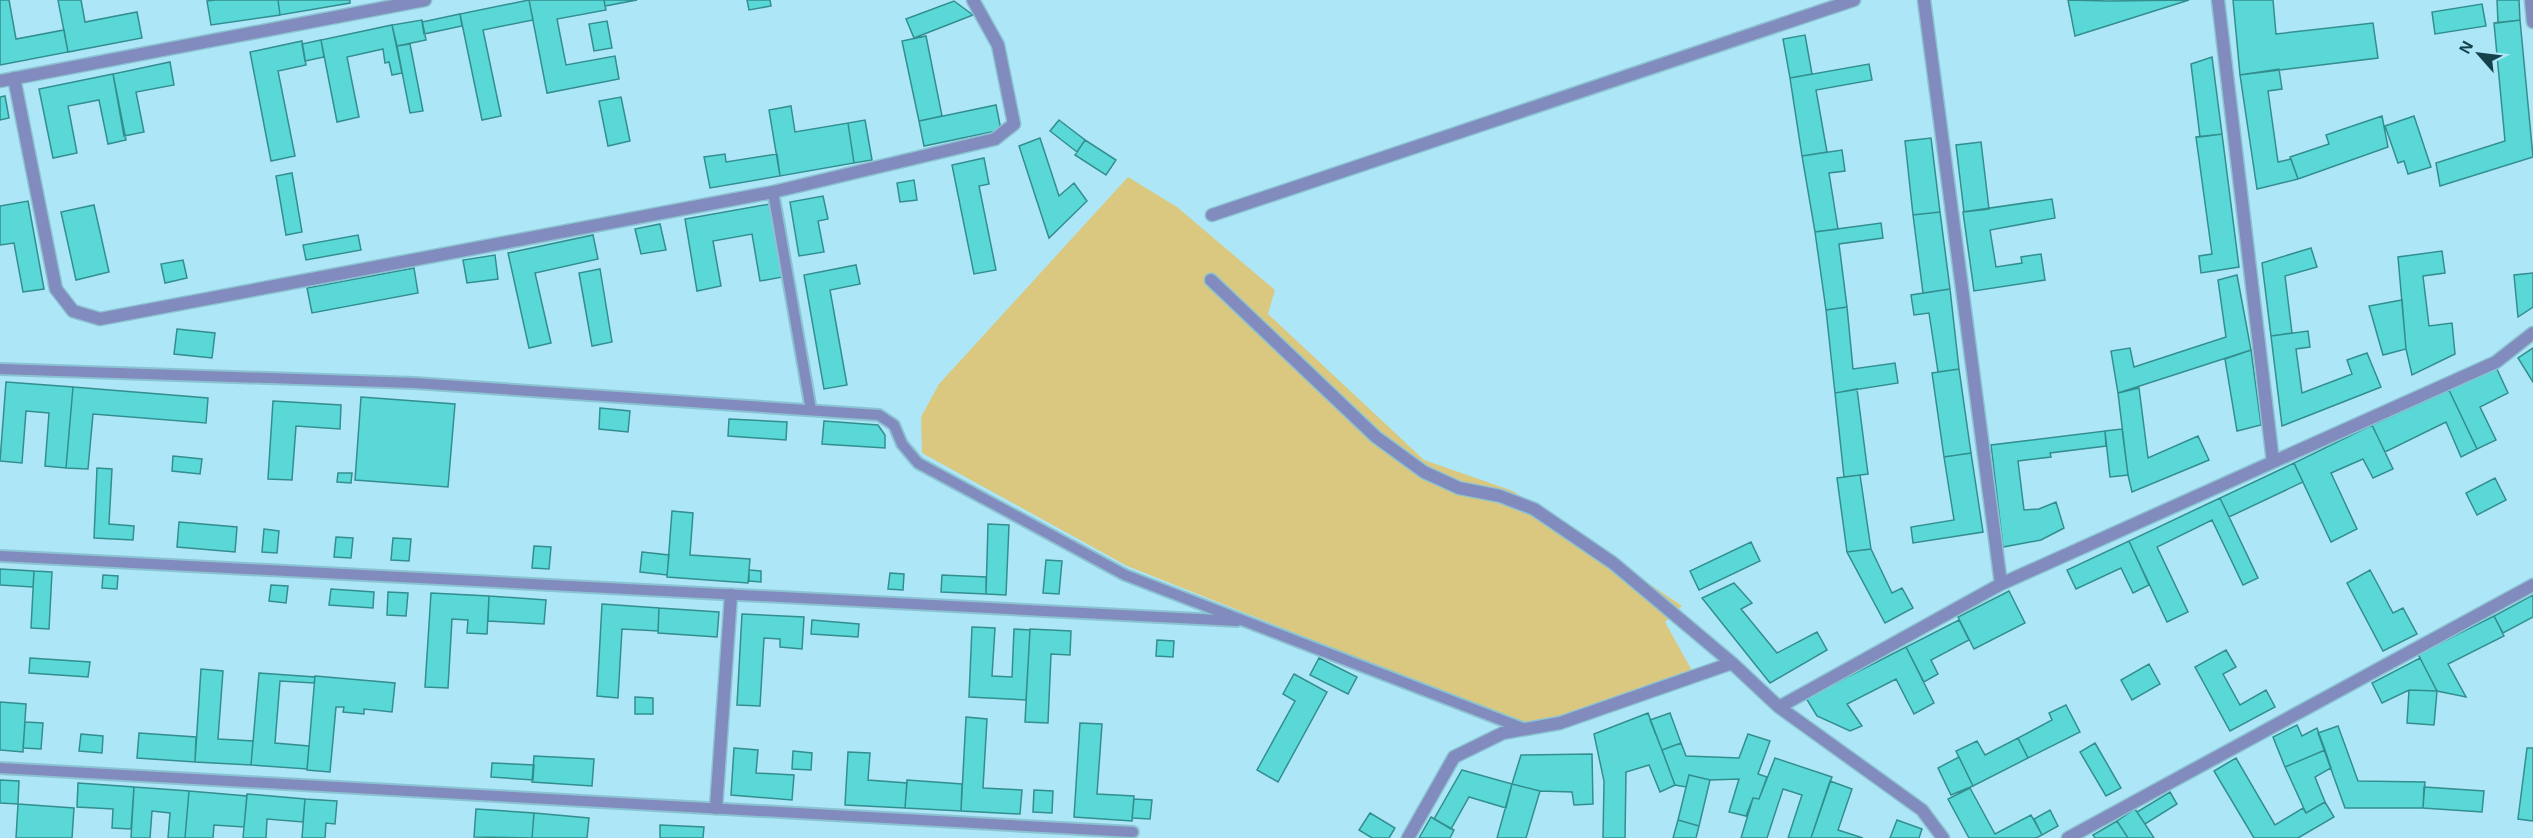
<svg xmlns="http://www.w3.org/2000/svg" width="2533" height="838" font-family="Helvetica,sans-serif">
  <rect width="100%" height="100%" fill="#ade7f7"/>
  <path fill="#dac880" d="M1128 177 1177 207 1275 290 1268 314 1424 460 1513 491 1682 606 1665 622 1695 676 1538 730 1127 566 922 453 921 417 939 384Z"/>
  <path fill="#5ad8d8" stroke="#338e8e" stroke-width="1.5" d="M0 0H9L16 39 64 30 68 52 0 65Z
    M58 0H81L85 22 137 12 142 38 68 52Z
    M215 0H278L280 15 211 25 207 1Z
    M278 0H350V3L280 15Z
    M529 0H604L606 10 557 19 566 65 615 56 619 79 547 93Z
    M529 0 533 20 483 30 501 116 482 120 460 14Z
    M604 0H637L605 6Z
    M747 0H770L771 6 749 10Z
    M2068 0 2109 1 2189 0 2075 36Z
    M2233 0H2273L2276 34 2373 23 2378 58 2240 75Z
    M2497 0H2519L2520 20 2498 23Z
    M954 1 973 15 914 38 906 19Z
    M2482 4 2486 26 2435 34 2432 12Z
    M460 14 462 26 424 34 422 22Z
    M422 20 426 40 397 46 392 25Z
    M2520 20 2533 157 2440 186 2436 163 2505 141 2494 23Z
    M607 21 612 48 594 51 589 24Z
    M392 25 402 73 392 75 389 62 385 63 383 49 347 57 359 117 337 122 321 40Z
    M1805 35 1812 74 1790 78 1783 39Z
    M926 36 942 116 919 121 902 41Z
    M321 40 324 57 305 61 302 44Z
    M302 41 306 65 278 71 295 156 271 161 250 52Z
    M410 44 423 111 410 113 397 46Z
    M2212 57 2222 134 2200 137 2191 64Z
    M170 62 174 85 136 92 144 132 124 136 113 74Z
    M1869 64 1872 80 1816 90 1827 152 1802 156 1790 78Z
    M2279 69 2282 89 2268 91 2278 162 2291 159 2298 179 2257 189 2240 75Z
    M113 74 126 140 108 144 99 100 68 106 77 153 53 158 39 89Z
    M5 96 9 118 0 120V97Z
    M621 97 630 141 608 146 599 101Z
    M996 105 1001 130 924 146 919 121Z
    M791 106 795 132 848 123 854 163 780 176 769 110Z
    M2382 116 2388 147 2298 179 2290 157 2329 144 2326 135Z
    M2414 116 2431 167 2408 174 2404 161 2398 163 2385 126Z
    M865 120 872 160 854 163 848 123Z
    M1059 120 1085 140 1077 152 1050 131Z
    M2222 134 2239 267 2201 273 2199 256 2212 254 2196 137Z
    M1040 138 1059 196 1074 183 1087 201 1049 238 1019 146Z
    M1931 138 1940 212 1913 215 1905 141Z
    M1085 140 1116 160 1106 175 1075 155Z
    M1981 142 1989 209 1964 212 1956 145Z
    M1842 150 1845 171 1829 173 1838 229 1815 232 1802 156Z
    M725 154 726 162 777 154 780 176 710 188 704 157Z
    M984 158 989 184 979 186 996 270 974 274 952 165Z
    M292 173 302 232 286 235 276 176Z
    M914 180 917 200 900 202 897 183Z
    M823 196 828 219 818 221 824 252 799 256 790 202Z
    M2052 199 2055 218 1990 230 1996 267 2022 263 2021 257 2041 254 2045 280 1974 291 1963 212Z
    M28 201 44 289 23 292 14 243 0 245V206Z
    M770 204 783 277 760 281 752 234 713 241 721 286 697 291 685 219Z
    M94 205 109 272 76 280 61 212Z
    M1940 212 1950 289 1923 293 1913 215Z
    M1881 223 1883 238 1839 244 1847 307 1826 310 1815 232Z
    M660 224 666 250 641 254 635 229Z
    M358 235 361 250 306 260 303 245Z
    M593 235 598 259 535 273 551 343 529 348 508 253Z
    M2311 248 2317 267 2285 276 2292 333 2271 336 2262 263Z
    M2442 251 2445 273 2423 276 2429 326 2452 323 2455 354 2412 375 2406 349 2398 257Z
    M495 255 498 279 467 283 463 260Z
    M183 260 187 278 165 283 161 264Z
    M856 265 860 284 830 290 847 385 824 389 804 275Z
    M414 268 418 293 312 313 307 288Z
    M600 269 612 342 592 346 579 273Z
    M2533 273V307L2518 317 2514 275Z
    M2237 275 2251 350 2118 393 2111 351 2130 348 2134 367 2226 337 2218 280Z
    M1950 289 1959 369 1938 372 1929 313 1914 315 1911 295Z
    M2402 300 2406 349 2383 355 2369 306Z
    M1847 307 1853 369 1895 363 1898 383 1835 393 1826 310Z
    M177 329 215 333 212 358 174 354Z
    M2308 331 2310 347 2296 349 2302 393 2352 374 2347 360 2367 353 2381 387 2282 426 2271 336Z
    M2533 348V382L2518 358Z
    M2251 350 2261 425 2237 431 2225 359Z
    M2496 367 2508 393 2480 407 2496 440 2477 449 2449 390Z
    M1959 369 1971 453 1944 457 1932 373Z
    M6 382 73 387 66 468 45 466 49 413 26 411 22 463 0 461Z
    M73 387 208 398 206 423 93 414 88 469 66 468Z
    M2139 388 2148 458 2198 436 2209 460 2132 492 2128 475 2118 393Z
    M1857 389 1868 474 1844 477 1835 393Z
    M2449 390 2477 449 2461 457 2446 422 2385 452 2372 425Z
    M361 397 455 404 448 487 355 480Z
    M273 401 341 405 340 429 296 426 292 480 268 479Z
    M600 408 630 411 628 432 599 429Z
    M729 419 787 422 786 440 728 436Z
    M824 421 878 425 885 435V448L822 444Z
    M2372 425 2393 469 2373 478 2363 459 2331 473 2357 529 2331 542 2294 463Z
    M2122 429 2128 475 2110 477 2105 431Z
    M2105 431 2106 446 2050 453 2051 457 2018 461 2024 510 2039 509 2056 502 2064 528 2041 540 2003 547 1991 445Z
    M1971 453 1983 532 1913 543 1911 527 1954 520 1944 457Z
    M173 456 202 459 200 474 172 471Z
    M2294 463 2303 482 2229 517 2220 498Z
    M97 468 112 469 109 524 134 526 133 540 94 538Z
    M338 473H352L351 483 337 482Z
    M1860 475 1871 549 1847 552 1837 478Z
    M2495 478 2506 500 2477 515 2466 493Z
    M2220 498 2258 578 2243 585 2212 520 2157 547 2188 612 2167 622 2129 541Z
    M672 511 693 513 690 555 750 559 748 583 667 577Z
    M179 522 237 527 235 552 177 547Z
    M988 524 1009 525 1006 595 986 594Z
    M264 529 279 531 277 553 262 552Z
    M336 537 353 538 351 558 334 557Z
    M393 538 411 539 409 561 391 560Z
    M2129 541 2149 585 2133 593 2121 568 2076 589 2067 570Z
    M1751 542 1760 561 1699 590 1690 571Z
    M534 546 551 547 549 569 532 568Z
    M1871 549 1892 593 1902 588 1913 608 1885 623 1847 552Z
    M642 552 669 555 667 575 640 572Z
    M1046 560 1062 561 1059 594 1043 593Z
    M0 569 34 571 33 587 0 585Z
    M749 570 761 571V582L749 581Z
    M2370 570 2393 613 2403 608 2417 634 2383 651 2347 583Z
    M34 571 52 572 49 629 31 628Z
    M890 573 904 574 903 590 888 589Z
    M103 575 118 576 117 589 102 588Z
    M942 575 986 577V594L941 592Z
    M1734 583 1752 603 1741 609 1777 653 1817 632 1827 650 1770 683 1702 598Z
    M271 585 288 586 286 603 269 601Z
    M331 589 374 592 373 608 329 605Z
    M2009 591 2025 623 1974 649 1958 617Z
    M388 592 408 593 406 616 387 615Z
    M431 593 489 596 487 634 467 633 468 620 452 619 448 688 425 687Z
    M2533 595V617L2503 633 2494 616Z
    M489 596 546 600 544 624 488 621Z
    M602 604 659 608 658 631 622 629 618 698 597 696Z
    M659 608 719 612 717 637 658 633Z
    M742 614 804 617 802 649 780 647V639L764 638 760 706 737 705Z
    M2494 616 2504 636 2448 664 2466 697 2437 691 2418 654Z
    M812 620 859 624 858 637 811 634Z
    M1959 620 1969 640 1931 660 1938 674 1924 682 1906 647Z
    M972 627 995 628 992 676 1012 677 1014 629 1030 630 1026 700 969 697Z
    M1030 629 1071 631 1070 655 1051 654 1048 723 1025 722Z
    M1157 640 1174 641 1173 657 1156 656Z
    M1906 647 1934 703 1914 714 1896 679 1847 704 1862 726 1850 731 1817 716 1806 698Z
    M2226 650 2236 667 2223 674 2240 705 2266 690 2275 707 2230 731 2195 667Z
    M30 658 90 662 88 677 29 673Z
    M1319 658 1357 677 1348 694 1310 675Z
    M2420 658 2437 691 2409 690 2382 703 2372 683Z
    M2149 664 2160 684 2132 700 2121 680Z
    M201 669 223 671 218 739 253 741 251 765 195 762Z
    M259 673 315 677 314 683 280 681 275 743 309 746 307 769 251 765Z
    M1294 674 1327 692 1278 782 1257 770 1295 701 1283 694Z
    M315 676 395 683 392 712 364 709V714L343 712 344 707H336L330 772 307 770Z
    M2409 690 2437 691 2434 725 2407 723Z
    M635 697 653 698V714H635Z
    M0 702 26 704 23 752 0 750Z
    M2066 705 2080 732 2028 758 2018 738 2052 720 2049 713Z
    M1648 713 1675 785 1660 792 1649 765 1626 772 1625 838H1603L1604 781 1594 734Z
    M1670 713 1681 743 1662 750 1650 720Z
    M966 717 987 719 983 788 1022 790 1020 814 961 811Z
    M25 722 43 723 41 749 23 748Z
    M1080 723 1102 724 1097 794 1134 796 1132 821 1074 817Z
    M2297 725 2302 736 2317 728 2325 750 2285 767 2273 737Z
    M2338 726 2358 781 2425 782 2423 808H2345L2318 733Z
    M139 733 196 737 195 762 137 758Z
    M81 734 103 736 102 753 79 751Z
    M1748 734 1770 741 1758 774 1767 777 1759 799 1753 798 1746 816 1729 812 1739 779 1710 780 1689 775 1686 787 1675 785 1662 750 1681 743 1686 756 1739 758Z
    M2018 738 2028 758 1973 786 1956 751 1977 741 1985 755Z
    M2095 743 2121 788 2106 796 2080 752Z
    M734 748 758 750 756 773 794 775 792 800 731 795Z
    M2527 748H2533V821L2518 819Z
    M2325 750 2331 768 2315 777 2325 802 2306 813 2285 767Z
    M793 751 812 753 811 770 792 769Z
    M848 752 870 753 868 780 907 783 905 808 845 805Z
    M1592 754 1593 804 1574 805 1572 792 1540 791 1512 784 1521 755Z
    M534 756 594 759 592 786 532 782Z
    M1959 757 1973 786 1951 795 1938 768Z
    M1775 758 1832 777 1811 838H1788L1802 795 1783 789 1767 838H1741L1753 798 1759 799Z
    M2236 758 2275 825 2303 808 2306 813 2325 802 2334 817 2298 838H2254L2214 771Z
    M492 763 534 765 533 780 491 777Z
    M1462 770 1512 784 1506 808 1469 797 1451 829 1434 819Z
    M1689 775 1710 780 1699 826 1678 820Z
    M0 780 19 781 18 804 0 803Z
    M907 780 962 784 961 811 905 808Z
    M1830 781 1852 789 1838 830 1863 838H1811Z
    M78 783 134 787 131 829 112 828 113 809 77 807Z
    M1512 784 1540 791 1526 838H1497Z
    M134 787 189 791 185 838H168L170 813 152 811 150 838H131Z
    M2424 787 2484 791 2482 812 2423 808Z
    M1970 788 1995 834 2031 815 2042 835 2036 838H1969L1948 799Z
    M1034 790 1053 791 1052 813 1033 812Z
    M189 791 247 796 244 827 214 825 213 838H185Z
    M2170 792 2177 804 2145 824 2137 812Z
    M247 794 305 799 303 822 267 819 266 838H243Z
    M305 799 337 801 335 824 326 823 325 838H302Z
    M1134 799 1152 800 1150 819 1132 818Z
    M18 804 74 808 72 838H16Z
    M476 809 534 813 532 838 474 837Z
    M2135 809 2145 824 2154 838H2128L2117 821Z
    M2050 810 2058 826 2042 835 2034 819Z
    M534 813 589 818 587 838H532Z
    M1370 813 1395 828 1389 838H1372L1359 830Z
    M1431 817 1454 830 1450 838H1419Z
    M1678 820 1699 826 1696 838H1673Z
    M1897 820 1922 829 1919 838H1890Z
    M2117 821 2128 838H2095L2093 835Z
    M660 825 704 827 703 838H660Z"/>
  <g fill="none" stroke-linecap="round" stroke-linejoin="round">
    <g stroke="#8bc3d2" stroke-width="14">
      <path id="service" d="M773 192 811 410
        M0 369 415 383 879 415 894 425 902 444 918 463 1125 575 1525 729
        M0 556 1237 621
        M0 768 1133 832"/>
    </g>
    <g stroke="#8bc3d2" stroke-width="15">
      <path id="minor" d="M1924 0 2001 584
        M2218 0 2273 462
        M2531 0 2533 22
        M14 78 56 289 73 311 100 319 773 192 995 139 1014 124 998 45 973 0
        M0 81 425 0
        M1212 215 1854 0
        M1211 280 1376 437 1424 472 1459 488 1500 496 1534 509 1613 563 1732 663 1779 707 1922 810 1943 838
        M1779 707 2001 584 2496 362 2533 333
        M716 808 731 595
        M1408 838 1454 757 1503 733 1560 723 1732 663
        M2068 838 2533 585"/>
    </g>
    <use href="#service" stroke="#818bbd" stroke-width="10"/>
    <use href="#minor" stroke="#818bbd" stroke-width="12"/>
  </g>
  <g transform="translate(2479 54) rotate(298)" stroke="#ade7f7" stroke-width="4.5" paint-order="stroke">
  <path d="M0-4.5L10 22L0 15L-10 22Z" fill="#13424d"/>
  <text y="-9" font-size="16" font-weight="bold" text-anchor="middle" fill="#13424d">N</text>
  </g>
</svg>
